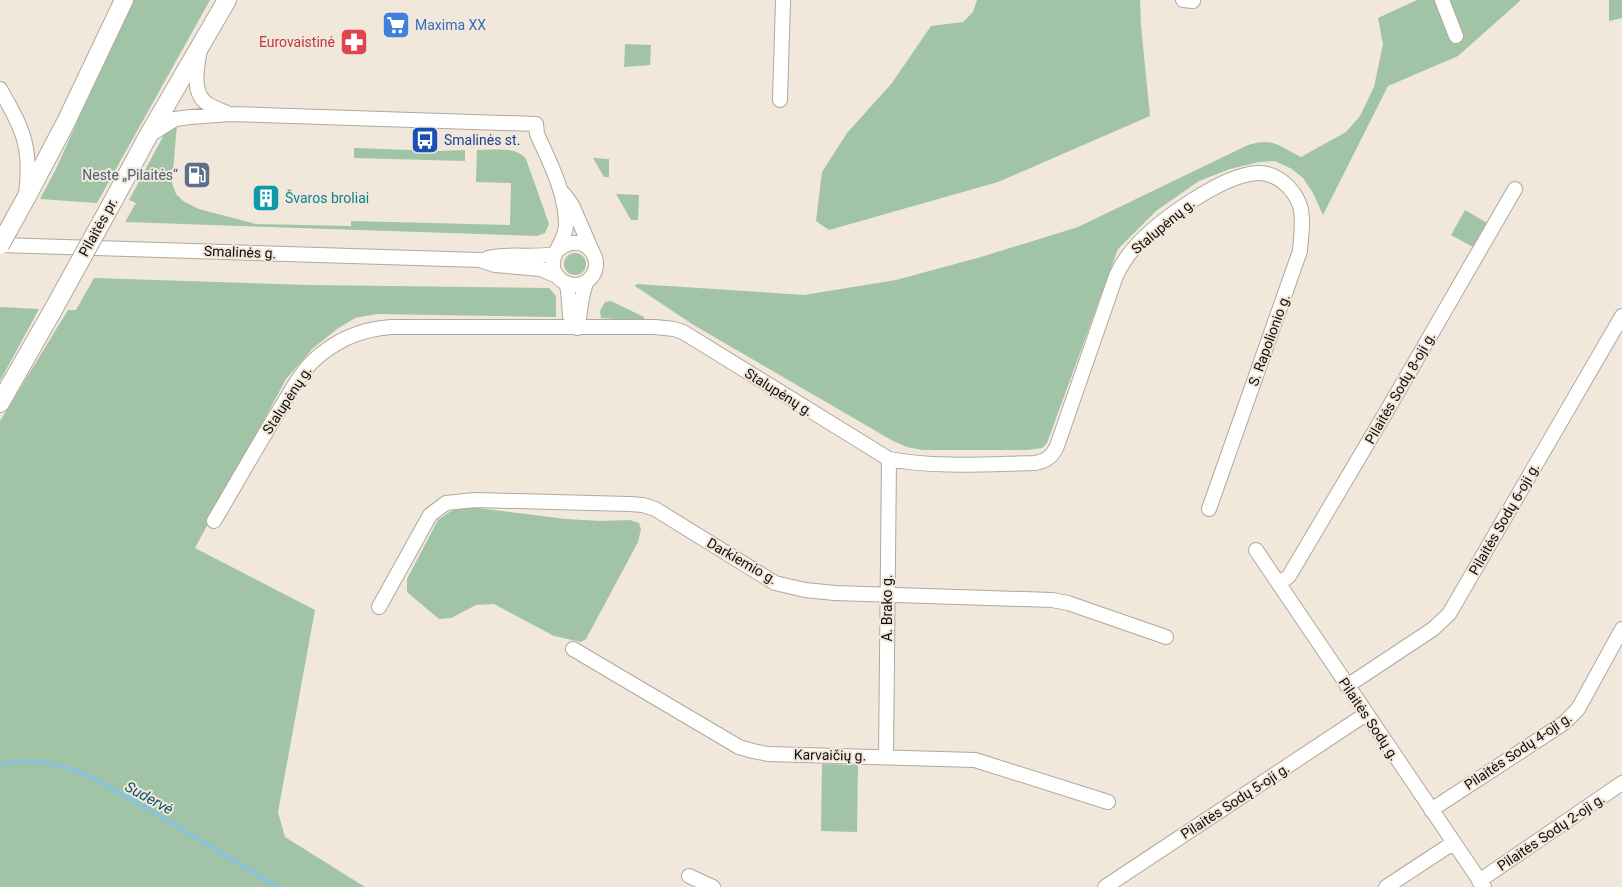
<svg xmlns="http://www.w3.org/2000/svg" width="1622" height="887" font-family="Roboto,sans-serif">
  <rect width="100%" height="100%" fill="#f1e7db"/>
  <path fill="#a1c4a6" d="M132 0H210L97 203 40 199 55 171Z
    M977 0H1140L1141 26 1150 116 998 182 829 230 816 221 822 172 847 133 892 83 931 26 963 22 973 12Z
    M1417 0H1521L1458 56 1388 86 1323 215 1313 193 1303 178 1292 169 1275 161 1259 162 1230 169 1199 181 1156 211 1118 249 1047 443 1042 448 1027 450H922L907 447 893 441 692 324 635 286 637 284 804 295 896 280 981 257 1078 227 1248 145C1273 137 1279 146 1301 157L1346 132 1360 116 1374 87 1383 44 1378 18Z
    M1609 0H1622V18L1609 21Z
    M625 44 651 45 650 65 624 67Z
    M177 124 172 183 176 194 183 201 199 209 256 224 351 226V221L510 225 511 183 476 182 477 150C492 150 516 146 526 159L549 224 545 233 537 236 125 222 136 203 129 200 165 133Z
    M354 148 439 151 465 150V161L354 158Z
    M593 158 609 159V177H604Z
    M616 194 639 195 638 220H631Z
    M1465 210 1487 223 1473 247 1451 235Z
    M564 264a11 11 0 1 1 22 0a11 11 0 1 1-22 0Z
    M94 278 311 285 549 288 556 296V317L377 314 355 318 337 329 312 349 286 379 195 548 315 610 278 812 285 837 365 887H0V421L68 310H76Z
    M611 301 644 317 645 320 643 321 601 318 600 311 605 302Z
    M0 307 39 309 0 381Z
    M463 508H478L566 519 601 521 630 520 639 523 641 529 638 542 586 639 581 642 554 636 494 604 476 605 451 618 439 619 407 592V579L438 520 451 511Z
    M822 764 858 765 857 832 821 831Z"/>
  <g fill="none" stroke-linecap="round" stroke-linejoin="round">
    <path stroke="#8bc1d9" stroke-width="4" d="M0 764C19 761 34 760 53 764 83 770 113 789 139 804 186 831 231 859 277 887"/>
    <g stroke="#b1a89d" stroke-width="16">
      <path id="minor" d="M1183 0 1193 1
        M1442 0 1456 36
        M200 48C198 64 191 90 205 102 211 107 220 110 227 113
        M0 89C23 129 32 147 26 194
        M780 100 783 0
        M148 136 175 119 191 117 230 114 536 124 537 134C550 163 566 193 566 225 566 242 548 255 554 271 559 283 575 289 586 282 611 265 585 228 559 249
        M564 194 572 205 592 251
        M0 245 480 260 495 265 541 269 557 276
        M488 258C510 253 533 258 555 254
        M566 283 568 290 570 316 577 328
        M577 328C581 312 580 296 587 281
        M214 521C236 484 257 446 280 409 290 393 299 375 312 362 334 341 361 329 391 327H655L674 329 683 332 889 459C936 468 987 464 1035 463 1046 461 1052 457 1057 446L1116 276C1121 265 1127 256 1135 247 1158 221 1222 175 1257 173 1276 172 1294 188 1300 206 1304 220 1301 237 1300 251L1209 509
        M1256 550 1484 887
        M1280 583 1289 576 1392 402 1515 189
        M379 607 430 515 446 503 475 500 629 504 643 505 655 509 775 583 805 590 835 593 1052 600 1068 603 1166 637
        M573 649 739 747 753 751 768 754 975 760 1108 802
        M1347 686 1433 629 1449 614 1622 316
        M886 757 889 459
        M1431 810 1564 723 1578 709 1622 629
        M689 876 713 887
        M1479 881 1622 783
        M1105 887 1366 714
        M1386 887 1453 843"/>
    </g>
    <g stroke="#b1a89d" stroke-width="20">
      <path id="major" d="M26 198 66 122 124 0
        M112 203 148 136 227 0
        M0 403 53 310"/>
    </g>
    <use href="#minor" stroke="#fff" stroke-width="14"/>
    <use href="#major" stroke="#fff" stroke-width="18"/>
    <g stroke="#b1a89d" stroke-width="20" stroke-linecap="butt">
      <path id="major-bridge" d="M0 245 26 198
        M53 310 112 203"/>
    </g>
    <use href="#major-bridge" stroke="#fff" stroke-width="18"/>
  </g>
  <defs>
    <g id="supermarket-square" transform="scale(1.4375)"><rect x="-9" y="-9" width="18" height="18" rx="4" fill="#3f7fe0" stroke="#f1e7db"/><path d="M-6-5.5h2.5l.6 2H6L4.5 2H-2.5L-4.4-4H-6ZM-1.5 3.2a1.3 1.3 0 1 0 .1 0ZM3 3.2a1.3 1.3 0 1 0 .1 0Z" fill="#fff"/></g>
    <g id="pharmacy-square" transform="scale(1.4375)"><rect x="-9" y="-9" width="18" height="18" rx="4" fill="#e0444e" stroke="#f1e7db"/><path d="M-2-6h4v4h4v4h-4v4h-4v-4h-4v-4h4Z" fill="#fff"/></g>
    <g id="bus-square" transform="scale(1.4375)"><rect x="-9" y="-9" width="18" height="18" rx="4" fill="#1a4fb4" stroke="#f1e7db"/><path d="M-5-6H5V4H4V6H2V4H-2V6H-4V4H-5ZM-3.5-4V0h7V-4ZM-3.5 1.2v1.5H-2V1.2ZM2 1.2v1.5H3.5V1.2Z" fill="#fff"/></g>
    <g id="fuel-square" transform="scale(1.4375)"><rect x="-9" y="-9" width="18" height="18" rx="4" fill="#5c6f8a" stroke="#f1e7db"/><path d="M-5.5-6h7V0h2V4h1.3V-2.5L3-4.5l.8-.8L6-3V5H2.5V1h-1V6h-7ZM-4.2-4.7v3.2H.2V-4.7Z" fill="#fff"/></g>
    <g id="building-square" transform="scale(1.4375)"><rect x="-9" y="-9" width="18" height="18" rx="4" fill="#0f9aa8" stroke="#f1e7db"/><path d="M-4-6H4V6H1V3H-1V6H-4ZM-2.5-4.3h1.7v1.8h-1.7ZM.8-4.3h1.7v1.8H.8ZM-2.5-1h1.7V.8h-1.7ZM.8-1h1.7V.8H.8Z" fill="#fff"/></g>
  </defs>
  <g fill-rule="evenodd">
    <use href="#supermarket-square" x="396" y="25"/>
    <use href="#pharmacy-square" x="354" y="42"/>
    <use href="#bus-square" x="425" y="140"/>
    <use href="#fuel-square" x="197" y="175"/>
    <use href="#building-square" x="266" y="198"/>
  </g>
  <g text-anchor="middle" dominant-baseline="central" stroke-width="4" stroke-linejoin="round" paint-order="stroke">
    <g font-size="14" fill="#366cbe" stroke="#f1e7db" text-anchor="start">
      <text x="415" y="25">Maxima XX</text>
    </g>
    <g font-size="14" fill="#be3a42" stroke="#f1e7db" text-anchor="end">
      <text x="335" y="42">Eurovaistinė</text>
    </g>
    <g font-size="14" fill="#164399" stroke="#f1e7db" text-anchor="start">
      <text x="444" y="140">Smalinės st.</text>
    </g>
    <g font-size="14" fill="#4e5e75" stroke="#f1e7db" text-anchor="end">
      <text x="178" y="175">Neste „Pilaitės“</text>
    </g>
    <g font-size="14" fill="#0d838f" stroke="#f1e7db" text-anchor="start">
      <text x="285" y="198">Švaros broliai</text>
    </g>
    <g font-size="14" fill="#110d0a" stroke="#f1e7db">
      <text transform="translate(1163 226) rotate(-40)">Stalupėnų g.</text>
      <text transform="translate(98 227) rotate(-61)">Pilaitės pr.</text>
      <text transform="translate(240 252) rotate(2)">Smalinės g.</text>
      <text transform="translate(1269 340) rotate(-70)">S. Rapolionio g.</text>
      <text transform="translate(1400 388) rotate(-60)">Pilaitės Sodų 8-oji g.</text>
      <text transform="translate(779 392) rotate(32)">Stalupėnų g.</text>
      <text transform="translate(287 400) rotate(-57)">Stalupėnų g.</text>
      <text transform="translate(1504 519) rotate(-60)">Pilaitės Sodų 6-oji g.</text>
      <text transform="translate(742 561) rotate(30)">Darkiemio g.</text>
      <text transform="translate(887 608) rotate(-90)">A. Brako g.</text>
      <text transform="translate(1369 719) rotate(56)">Pilaitės Sodų g.</text>
      <text transform="translate(1518 751) rotate(-34)">Pilaitės Sodų 4-oji g.</text>
      <text transform="translate(830 755) rotate(1)">Karvaičių g.</text>
      <text transform="translate(1235 801) rotate(-33)">Pilaitės Sodų 5-oji g.</text>
      <text transform="translate(1551 832) rotate(-34)">Pilaitės Sodų 2-oji g.</text>
    </g>
    <g font-size="15" font-style="italic" fill="#09536c" stroke="#f1e7db">
      <text transform="translate(149 798) rotate(29)">Sudervė</text>
    </g>
  </g>
</svg>
